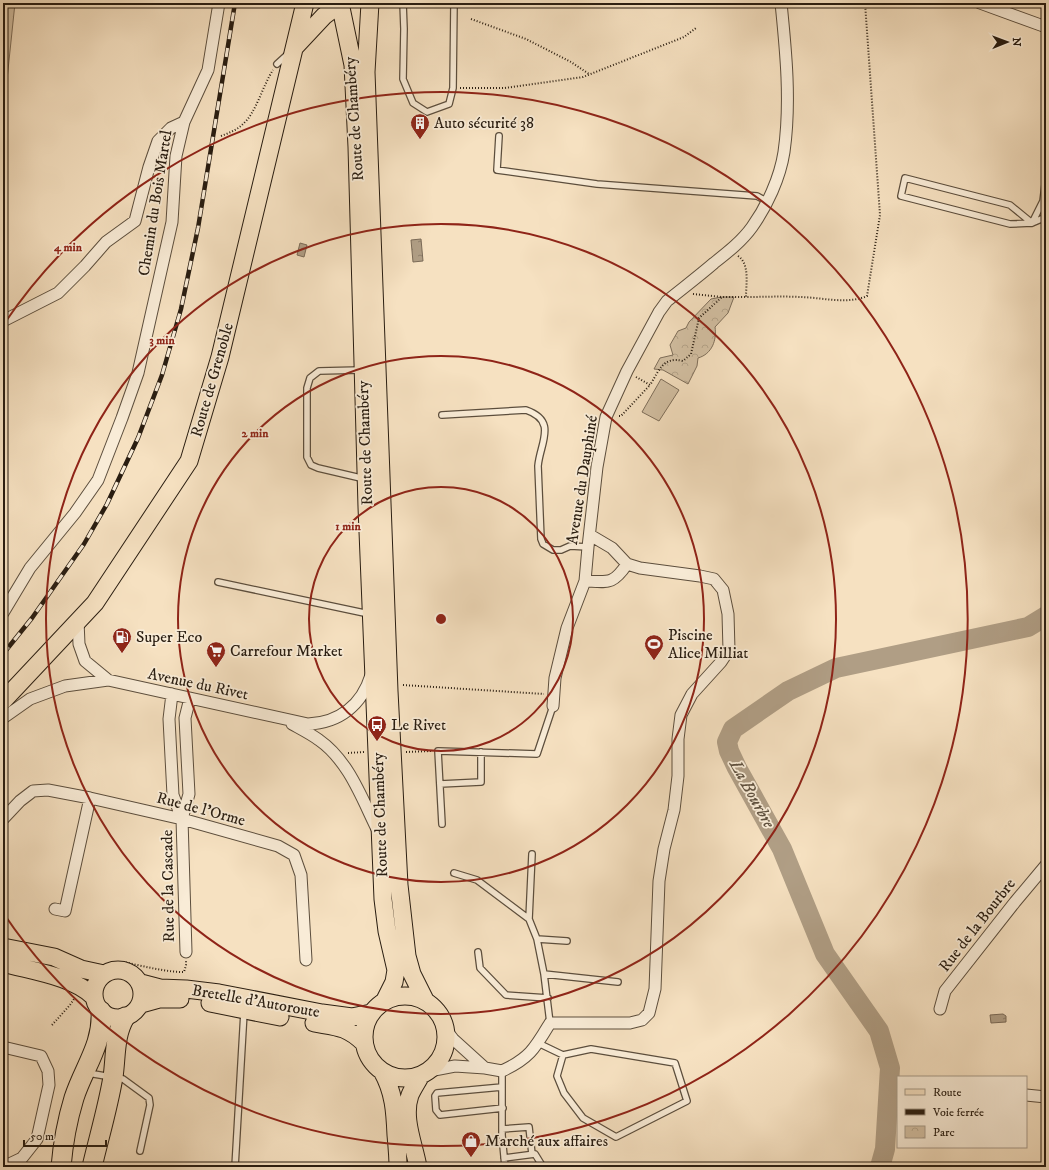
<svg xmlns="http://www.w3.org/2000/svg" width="1049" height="1170" font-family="'IM FELL DW Pica',serif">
  <defs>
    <pattern id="forest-firs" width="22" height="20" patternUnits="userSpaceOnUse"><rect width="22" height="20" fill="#d3c0a3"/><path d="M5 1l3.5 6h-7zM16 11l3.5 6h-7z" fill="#b5a58b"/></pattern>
    <pattern id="park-crowns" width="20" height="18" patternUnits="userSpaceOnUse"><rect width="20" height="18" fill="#d3c0a3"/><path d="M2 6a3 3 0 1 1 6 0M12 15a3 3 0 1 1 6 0" fill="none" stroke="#b5a58b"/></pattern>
    <pattern id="water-ripples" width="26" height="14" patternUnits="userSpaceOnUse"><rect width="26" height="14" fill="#b09e85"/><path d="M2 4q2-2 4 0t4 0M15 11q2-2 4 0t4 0" fill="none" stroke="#8f806b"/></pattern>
  </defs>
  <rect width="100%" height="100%" fill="#f6e1c1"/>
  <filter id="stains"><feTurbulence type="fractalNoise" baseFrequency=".005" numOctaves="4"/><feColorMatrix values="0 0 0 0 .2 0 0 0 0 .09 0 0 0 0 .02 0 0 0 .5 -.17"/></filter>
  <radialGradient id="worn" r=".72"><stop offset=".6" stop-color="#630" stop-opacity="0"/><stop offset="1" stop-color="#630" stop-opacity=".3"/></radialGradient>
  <path fill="url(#forest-firs)" stroke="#7e6e5a" d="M3 3H15L3 118Z"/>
  <path fill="url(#park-crowns)" stroke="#7e6e5a" d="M722 297H734L728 313 715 327C717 340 712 354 698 358L697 366 688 384 663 370 654 369 660 358 673 355 670 345 678 331 686 328 689 322 711 299Z"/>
  <path fill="#d3c0a3" stroke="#7e6e5a" d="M661 379 679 390 659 421 642 412Z"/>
  <path fill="url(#water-ripples)" stroke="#7a6a57" d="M421 239 423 261 413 262 411 240Z
    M300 243 307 245 304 257 297 255Z
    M1003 1014 1006 1016V1022L991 1023 990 1015Z"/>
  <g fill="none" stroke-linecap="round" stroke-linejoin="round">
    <path stroke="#b09e85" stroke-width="20" d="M880 1167 885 1149 890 1068 879 1031 825 954 782 849 737 768 729 751 727 742 733 729 788 691 836 668 1028 627 1046 616"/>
    <g stroke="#5c4e3d" stroke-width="8">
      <path id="lane" d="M403 3 404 29 403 79 413 103 427 112 449 104 453 88 454 3
        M277 64 288 54
        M499 136 497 170 597 184 757 196 768 202
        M1032 223 1010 205 905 178 901 196 1010 224 1032 223 1046 217
        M1032 223 1043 201 1046 177
        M361 370 319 371 310 378 307 388V457L311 465 318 468 365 479
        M442 415 526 410C558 421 540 443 538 466L541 539 543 544 553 550H561L570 546 588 547
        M218 582 369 614
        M440 784 481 782V752
        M442 824 438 751 537 754 553 706
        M532 854 529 919 537 939 544 974 550 1023
        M454 873 477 880 529 919
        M537 939 567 941
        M478 952 480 968 506 995 548 998
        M544 974 618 982
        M538 1043 563 1055 591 1049 675 1063 687 1101 616 1137 583 1118 564 1093 557 1076 563 1055
        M502 1071V1135L505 1167
        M88 1073 123 1079 149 1098 150 1105 140 1151
        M502 1087 437 1093 435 1096 436 1110 440 1115 503 1108
        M502 1129 529 1127 532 1154
        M504 1158 535 1154 543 1167
        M235 1167 244 1012"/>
    </g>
    <g stroke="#5c4e3d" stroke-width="13">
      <path id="street" d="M980 3 1046 27
        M3 321 58 293 85 266 106 242 135 221 149 167 158 141 171 128 184 122
        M585 581C608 582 613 585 627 564
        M3 613 30 568 75 513 98 480 122 418 138 373 172 222 176 156 184 122 208 70 219 3
        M78 621 79 644 85 661 108 680
        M172 694 169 719 173 795 182 819
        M553 706 555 678 567 628 585 581 588 547 597 467 606 417 627 371 659 312 667 301C683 288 699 276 714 263 728 252 742 241 752 227 767 206 780 178 784 152 791 103 786 52 781 3
        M3 718 30 699 65 686 108 680 308 724C339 723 362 705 371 675
        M292 724C301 729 311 734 319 740 349 761 362 799 378 831
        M3 819 20 801 33 791 48 790 90 798 182 819 278 846 294 855 301 875 306 960
        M55 909 65 911 90 798
        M186 952 182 819 189 794 185 718 190 698
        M940 1009 945 991 1015 902 1046 865
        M3 1047 41 1056 48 1071 49 1085 37 1139 22 1158 3 1167
        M485 1068 502 1071C530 1058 535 1048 550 1023H630L642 1020 649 1013 655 989 659 881 664 849 674 810 678 776V739L681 715 692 694 721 662 729 650 728 614 723 590 714 579 700 576 640 568 627 564 612 548 590 535
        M429 1071 455 1066 485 1068 453 1039 446 1030
        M1026 1095 1046 1097"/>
    </g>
    <g stroke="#291d11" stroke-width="19">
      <path id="primary" d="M340 3 353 65 357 147 367 507 383 899 387 931 396 970 394 982 385 1000
        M370 3 366 72 389 691 399 885 407 956 412 974 425 1000
        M295 47 324 16 341 3
        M3 701 95 603 189 461 220 357 305 3
        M3 947 54 957 81 969 104 974
        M3 963C31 971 73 976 94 997
        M94 994a24 24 0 1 1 48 0a24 24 0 1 1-48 0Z
        M141 983 160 988 186 989 219 993 322 1013 352 1017 371 1013
        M364 1037a41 41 0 1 1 82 0a41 41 0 1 1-82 0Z
        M210 1003 280 1017
        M141 1004 159 999H180
        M314 1023C337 1027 346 1026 364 1043
        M382 1071C394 1092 395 1112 396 1135 397 1146 398 1156 398 1167
        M418 1167C414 1144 402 1118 410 1095 413 1088 418 1081 421 1075"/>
    </g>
    <g stroke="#291d11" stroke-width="21">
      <path id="highway" d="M61 1167C63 1143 67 1121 74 1098 84 1067 103 1045 101 1011
        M92 1167C99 1137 108 1107 113 1077 116 1057 114 1035 125 1017"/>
    </g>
    <path stroke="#291d11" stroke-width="2" stroke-dasharray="1 2" stroke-linecap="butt" d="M471 19 526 39 571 62 589 74
      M460 88H505L583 77 684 37 696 28
      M221 136C229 133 237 130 243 124 256 113 263 85 273 70
      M738 256C750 264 746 284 746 297 764 297 781 296 799 297 821 297 846 305 867 296L880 215 865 3
      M693 294 722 297
      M636 377 650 385C659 371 663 356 683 361L691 354 699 318 722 297H746
      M619 416H621L650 385
      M403 685 544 694
      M406 752 431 751
      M348 753 364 752
      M111 963C122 960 131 964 142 966 156 969 170 972 184 972L186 965V961
      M52 1025 70 1005 74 999"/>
    <use href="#lane" stroke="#f9ecd7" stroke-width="5.5"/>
    <use href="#street" stroke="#f9ecd7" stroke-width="11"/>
    <use href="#primary" stroke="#f6e1c1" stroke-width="17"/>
    <use href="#highway" stroke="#f6e1c1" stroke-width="19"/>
    <g stroke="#291d11" stroke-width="4.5">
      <path id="rail" d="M3 654 32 618 84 544 107 504 138 438 162 375 181 309 198 228 235 3"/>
    </g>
    <use href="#rail" stroke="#f9ecd7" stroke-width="3" stroke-dasharray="9" stroke-linecap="butt"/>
  </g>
  <g fill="none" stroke="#8f2418" stroke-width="2">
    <circle cx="441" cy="619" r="132"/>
    <circle cx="441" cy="619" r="263"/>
    <circle cx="441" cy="619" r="395"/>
    <path d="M4 324A527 527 0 1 1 4 914"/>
  </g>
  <defs>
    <g id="building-pin" transform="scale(1)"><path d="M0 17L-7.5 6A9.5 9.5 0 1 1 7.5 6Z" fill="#8f2418" stroke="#f9ecd7"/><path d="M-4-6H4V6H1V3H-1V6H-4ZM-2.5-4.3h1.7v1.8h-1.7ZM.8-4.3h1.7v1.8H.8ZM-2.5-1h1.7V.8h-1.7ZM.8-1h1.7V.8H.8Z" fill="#fff"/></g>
    <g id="fuel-pin" transform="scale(1)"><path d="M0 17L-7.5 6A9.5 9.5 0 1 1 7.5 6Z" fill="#8f2418" stroke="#f9ecd7"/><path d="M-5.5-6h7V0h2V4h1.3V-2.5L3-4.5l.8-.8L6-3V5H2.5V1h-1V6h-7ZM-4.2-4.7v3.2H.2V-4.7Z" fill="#fff"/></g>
    <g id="stadium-pin" transform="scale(1)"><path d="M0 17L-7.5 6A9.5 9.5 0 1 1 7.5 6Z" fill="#8f2418" stroke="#f9ecd7"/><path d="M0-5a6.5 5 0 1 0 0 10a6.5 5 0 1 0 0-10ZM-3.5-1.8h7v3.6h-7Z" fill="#fff"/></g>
    <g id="supermarket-pin" transform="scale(1)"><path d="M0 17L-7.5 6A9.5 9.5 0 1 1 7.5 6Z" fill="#8f2418" stroke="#f9ecd7"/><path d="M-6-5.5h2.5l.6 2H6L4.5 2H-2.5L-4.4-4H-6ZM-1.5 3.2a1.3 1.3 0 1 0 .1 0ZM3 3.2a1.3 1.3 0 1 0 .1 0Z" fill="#fff"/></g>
    <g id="bus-pin" transform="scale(1)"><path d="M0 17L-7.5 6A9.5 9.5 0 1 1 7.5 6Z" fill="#8f2418" stroke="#f9ecd7"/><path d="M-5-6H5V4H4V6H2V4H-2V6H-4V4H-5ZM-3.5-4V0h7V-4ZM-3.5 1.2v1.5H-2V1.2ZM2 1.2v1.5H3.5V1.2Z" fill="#fff"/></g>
    <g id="shop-pin" transform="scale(1)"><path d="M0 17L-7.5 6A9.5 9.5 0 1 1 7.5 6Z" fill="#8f2418" stroke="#f9ecd7"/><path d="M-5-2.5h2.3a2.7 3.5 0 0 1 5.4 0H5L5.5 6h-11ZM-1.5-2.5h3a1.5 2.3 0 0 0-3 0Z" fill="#fff"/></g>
  </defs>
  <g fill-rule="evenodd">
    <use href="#building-pin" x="420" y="123"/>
    <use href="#fuel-pin" x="122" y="637"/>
    <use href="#stadium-pin" x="654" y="644"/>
    <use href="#supermarket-pin" x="216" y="651"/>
    <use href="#bus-pin" x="377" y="725"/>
    <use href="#shop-pin" x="471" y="1141"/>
  </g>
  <g text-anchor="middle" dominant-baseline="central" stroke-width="3.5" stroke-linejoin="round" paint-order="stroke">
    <g font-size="16" fill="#291d11" stroke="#f9ecd7">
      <text transform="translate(354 119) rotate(-94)">Route de Chambéry</text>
      <text transform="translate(155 203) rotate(-81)">Chemin du Bois Martel</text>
      <text transform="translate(212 380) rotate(-74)">Route de Grenoble</text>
      <text transform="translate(365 443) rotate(-92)">Route de Chambéry</text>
      <text transform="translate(582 480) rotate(-81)">Avenue du Dauphiné</text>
      <text transform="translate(198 684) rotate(12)">Avenue du Rivet</text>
      <text transform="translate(201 809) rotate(15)">Rue de l'Orme</text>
      <text transform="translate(380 815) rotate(-92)">Route de Chambéry</text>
      <text transform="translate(168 886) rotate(-91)">Rue de la Cascade</text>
      <text transform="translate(977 925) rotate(-52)">Rue de la Bourbre</text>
      <text transform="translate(256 1001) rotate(10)">Bretelle d'Autoroute</text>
    </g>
    <g font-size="16" fill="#291d11" stroke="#f9ecd7" text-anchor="start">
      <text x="434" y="123">Auto sécurité 38</text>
      <text x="668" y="635">Piscine<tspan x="668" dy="18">Alice Milliat</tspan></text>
      <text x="136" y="637">Super Eco</text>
      <text x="230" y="651">Carrefour Market</text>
      <text x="391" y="725">Le Rivet</text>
      <text x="485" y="1141">Marché aux affaires</text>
    </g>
    <g font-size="17" font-style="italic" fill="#5f513f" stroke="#f9ecd7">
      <text transform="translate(752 794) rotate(61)">La Bourbre</text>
    </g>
  </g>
  <circle cx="441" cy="619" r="6" fill="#8f2418" stroke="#f9ecd7" stroke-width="2"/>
  <g font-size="12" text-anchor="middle" font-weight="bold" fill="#8f2418" stroke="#f9ecd7" stroke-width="3.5" stroke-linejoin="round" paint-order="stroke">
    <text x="68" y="251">4 min</text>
    <text x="162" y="344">3 min</text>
    <text x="255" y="437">2 min</text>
    <text x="348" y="530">1 min</text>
  </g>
  <rect width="1049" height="1170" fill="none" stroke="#f6e1c1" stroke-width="16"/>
  <rect x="4" y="4" width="1041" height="1162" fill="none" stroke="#291d11" stroke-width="2"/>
  <rect x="8" y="8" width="1033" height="1154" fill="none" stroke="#291d11"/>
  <rect x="897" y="1076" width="130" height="72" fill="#f9ecd7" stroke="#a69988"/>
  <rect x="905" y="1089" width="20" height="6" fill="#f6e1c1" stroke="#a69988"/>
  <text x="933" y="1096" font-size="12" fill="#291d11">Route</text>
  <rect x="905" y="1109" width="20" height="6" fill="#291d11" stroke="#a69988"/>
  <text x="933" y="1116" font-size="12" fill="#291d11">Voie ferrée</text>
  <rect x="905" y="1126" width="20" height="12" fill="url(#park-crowns)" stroke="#a69988"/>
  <text x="933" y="1136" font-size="12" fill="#291d11">Parc</text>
  <g transform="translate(1007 42) rotate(89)" stroke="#f9ecd7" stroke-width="3" paint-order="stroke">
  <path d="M0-3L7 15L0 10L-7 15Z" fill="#291d11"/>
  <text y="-6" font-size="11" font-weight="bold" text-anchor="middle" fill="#291d11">N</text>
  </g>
  <path d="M24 1140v6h82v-6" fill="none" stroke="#291d11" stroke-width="2"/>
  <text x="30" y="1140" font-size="12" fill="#291d11" stroke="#f9ecd7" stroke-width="3" paint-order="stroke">50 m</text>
  <rect width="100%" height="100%" filter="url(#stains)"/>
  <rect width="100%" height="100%" fill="url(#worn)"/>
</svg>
